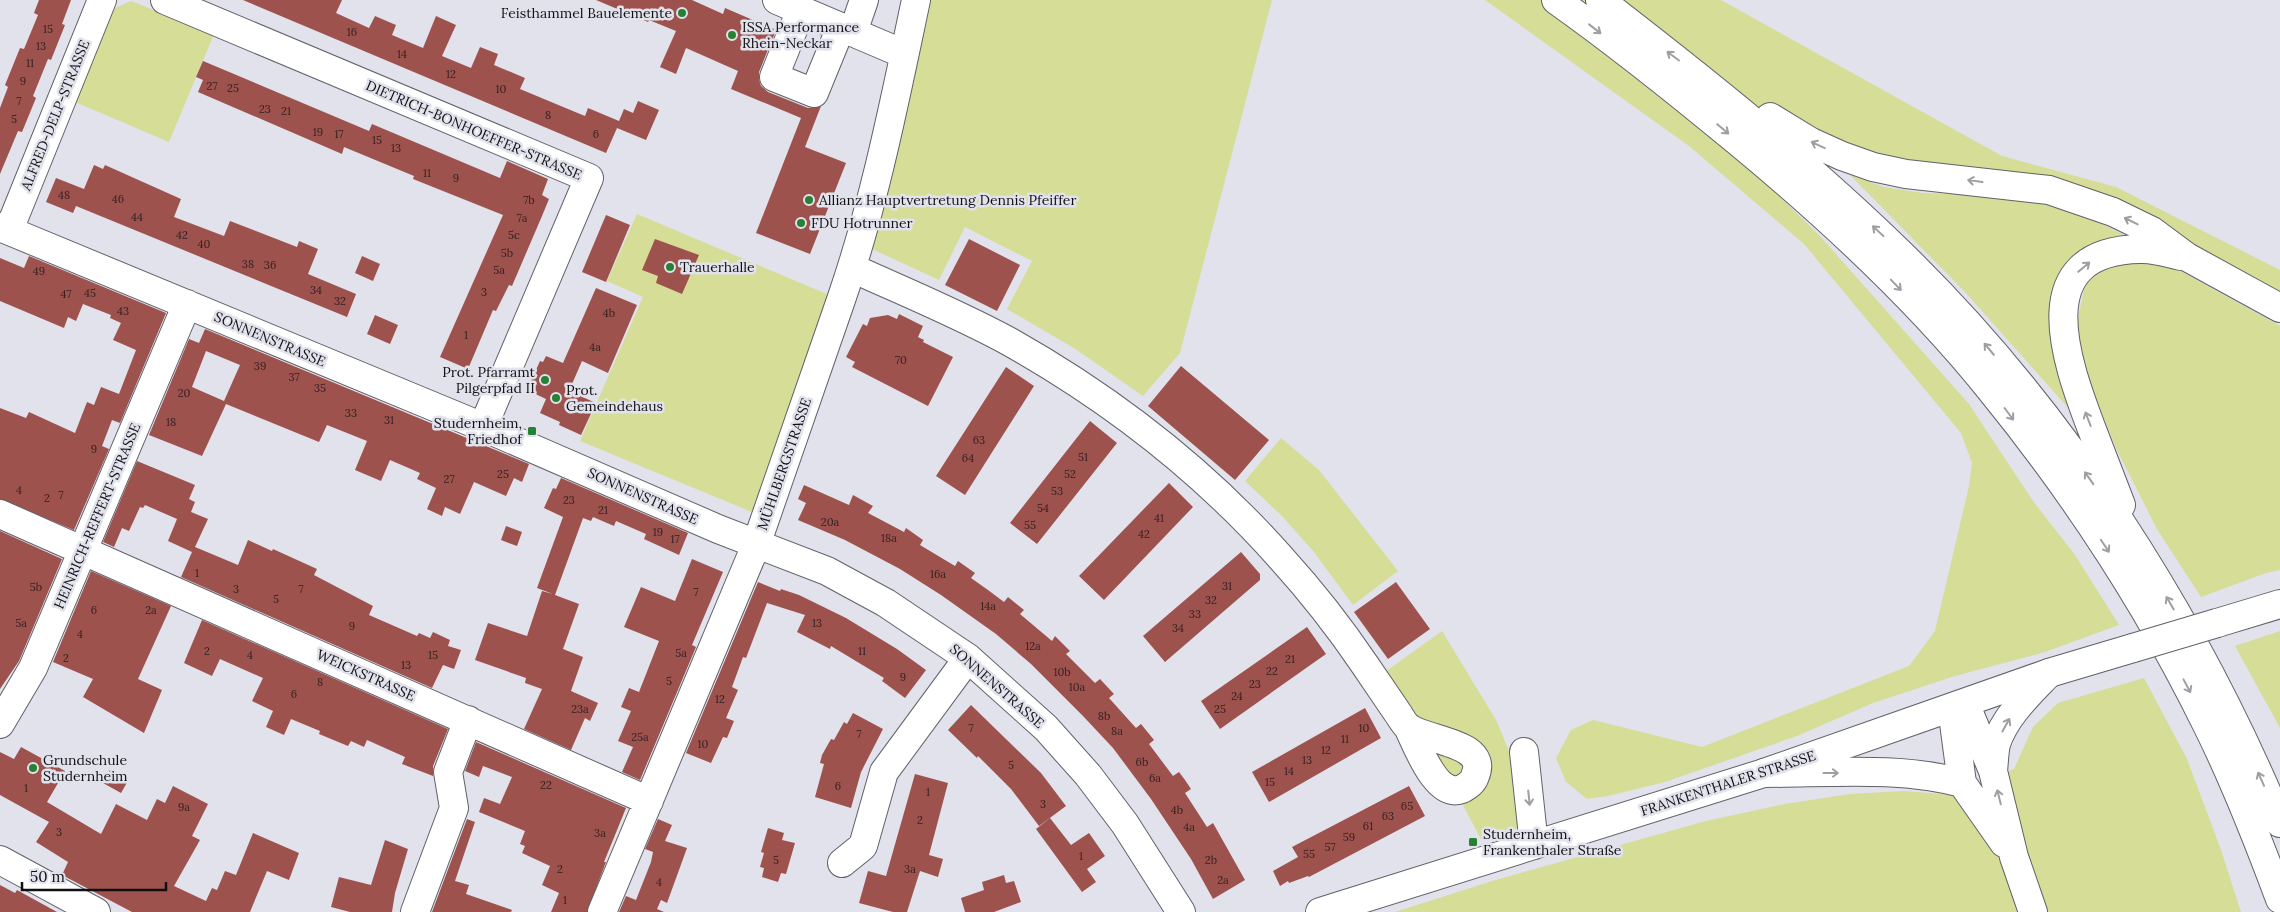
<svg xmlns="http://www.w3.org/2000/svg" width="2280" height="912" font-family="Lora,serif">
  <rect width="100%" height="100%" fill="#e2e2ec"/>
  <path fill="#d5dd96" d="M904 0H1272L1180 353 1143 396 1074 348 1007 309 1032 261 965 227 939 280 872 249 893 168 868 157Z
    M1485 0H1721L2002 156 2116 187 2280 270V294L2180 236 2093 193 1731 149 1819 235 1969 404 2033 501 2075 555 2119 625 2045 652 1955 676 1873 703 1797 736 1665 782 1608 796 1587 799 1566 782 1556 758 1571 730 1593 720 1702 747 1909 666 1935 631 1969 486 1972 463 1961 433 1804 244 1689 146Z
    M131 1 214 34 169 142 75 102 110 16 115 8Z
    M1850 175 1884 187 1923 193 1979 195 2044 204 2092 219 2132 239C2119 243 2086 250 2077 256 2031 290 2055 365 2070 410L1965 292Z
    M637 214 829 295 752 512 580 441 643 297 607 281Z
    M2137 258 2171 266 2280 326V570L2266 573 2201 597 2157 529 2117 450 2089 382 2076 329 2085 284 2102 270Z
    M1281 438 1319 470 1398 571 1353 605 1314 552 1282 516 1245 481Z
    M1442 631 1496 720 1519 775 1518 828 1481 839 1418 721 1385 672Z
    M2280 631V728L2235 646Z
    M2144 678 2187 759 2221 850 2241 912H1395L1492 881 1706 821 1785 804 1850 794 1904 791 1954 795 2014 769 2033 727 2058 703Z"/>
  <path fill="#9e524d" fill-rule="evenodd" d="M39 0H71L62 24 65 25 51 60 48 59 33 96 36 98 22 132 18 131 0 174V108L8 87 5 85 20 48 24 49 38 15 34 13Z
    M243 0H342L336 13 369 28 375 16 396 25 392 35 423 48 436 16 456 25 442 56 471 68 480 47 498 54 494 65 525 78 520 89 568 109 585 116 588 108 619 121 624 109 633 113 638 101 659 110 646 140 617 128 606 153Z
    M596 0H692L723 14 725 8 776 30 759 72V79L761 86 768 92 808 108 821 106 805 147 846 163 810 254 756 233 801 118 731 89 738 71 686 48 676 74 660 67 676 31 649 20 648 22Z
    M203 61 369 131 372 124 500 178 507 161 548 179 542 195 549 199 542 216 512 286 509 285 496 311 493 310 468 369 440 357 503 215 413 179 414 176 344 147 342 154 198 92 203 80 196 77Z
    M94 165 103 169 105 165 181 199 174 217 224 236 230 221 297 247 299 241 318 249 308 274 356 294 347 317 76 206 73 213 46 202 56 178 84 189Z
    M606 215 630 225 606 282 582 272Z
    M655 239 699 255 682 294 656 283 658 276 642 270Z
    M969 239 1020 265 997 311 945 285Z
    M29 256 166 313 120 423 112 420 102 446 109 449 74 530 0 499V408L26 418 29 412 75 433 87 402 94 405 101 387 119 394 136 350 113 340 121 323 110 318 111 315 83 304 76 321 68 317 64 328 0 301V258L24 268Z
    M362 256 380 264 373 281 355 273Z
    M596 288 637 305 608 373 582 361 569 391 596 403 581 435 559 425 560 422 540 413 546 399 527 390 540 361 543 362 546 356 563 363Z
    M899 314 923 326 918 337 924 340 923 342 953 357 928 406 852 367 855 362 846 357 863 324 867 326 870 318 888 315 897 319Z
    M375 315 398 325 390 344 367 334Z
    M205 329 529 464 522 482 514 478 506 496 474 482 460 514 445 507 442 516 427 509 436 488 417 479 420 473 390 460 381 481 355 470 367 441 327 425 319 442 226 404 202 456 149 435 189 339 199 343ZM206 351 240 365 224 401 192 387Z
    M1181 366 1269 440 1235 480 1148 406Z
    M1006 367 1034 386 965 495 936 476Z
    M1090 421 1117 443 1037 544 1010 523Z
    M137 461 195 485 189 499 195 502 191 512 208 519 195 547 238 565 248 540 272 551 273 549 317 569 314 575 373 606 369 615 417 636 419 633 430 638 433 632 450 640 448 646 461 650 454 669 443 665 432 688 181 577 192 552 168 541 177 519 145 505 143 508 140 507 129 531 122 528 114 547 103 542Z
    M561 478 688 533 679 555 644 539 646 534 616 521 614 526 593 517 591 521 583 518 555 595 579 604 563 649 583 657 571 691 598 703 590 721 585 718 571 750 524 729 542 689 525 683 526 678 475 660 488 623 527 636 542 591 553 594 537 588 563 517 544 508 553 488 556 489Z
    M1169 483 1193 507 1104 600 1079 576Z
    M804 485 849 505 853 495 873 506 868 513 904 532 906 528 923 540 920 545 955 566 958 561 975 573 971 578 988 590 1004 602 1008 597 1024 610 1020 614 1052 641 1055 636 1070 651 1066 654 1095 683 1100 679 1114 694 1109 698 1136 728 1141 724 1154 740 1149 744 1173 776 1179 772 1185 780 1191 789 1185 793 1207 827 1213 823 1245 880 1213 899 1191 859 1151 799 1113 748 1083 716 1031 664 996 634 941 595 900 569 845 540 798 520 806 503 798 499Z
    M506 526 522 532 517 546 501 540Z
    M0 531 62 559 19 661 0 689Z
    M1241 552 1260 574V580L1165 662 1143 636Z
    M692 559 723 572 692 645 696 647 640 780 622 772 633 747 618 741 631 711 621 707 629 688 639 692 659 641 624 627 641 587 675 601Z
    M91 571 171 606 138 679 162 690 144 733 83 697 93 679 53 662Z
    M758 582 780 591 781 589 799 595 846 618 897 649 926 670 905 698 882 681 884 678 831 646 830 649 797 632 805 615 767 603 746 658 743 657 732 687 738 690 726 718 734 721 727 738 723 737 711 763 686 753Z
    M1396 582 1430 629 1388 659 1354 612Z
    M202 620 448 729 433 766V776L402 764 405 757 367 740 364 747 351 741 348 746 319 734 320 731 291 719 284 735 266 727 273 711 252 701 263 678 220 659 212 676 184 663Z
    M1307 627 1326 654 1220 729 1201 701Z
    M971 705 1041 773 1066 806 1039 826 1011 789 978 756 977 758 948 730Z
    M1365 708 1381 738 1269 802 1252 772Z
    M853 713 883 729 861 772 851 808 815 797 824 764 820 763 822 755 831 739 834 740 844 722 847 724Z
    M476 742 626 808 604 862H606L587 912H551L559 893 542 885 550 866 522 853 525 846 520 844 525 831 479 812 484 798 500 804 512 777 483 766 479 777 465 771Z
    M21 747 65 771 47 802 101 834 116 804 147 820 157 799 165 803 173 786 208 804 192 836 200 840 174 886 206 901 212 888 217 890 225 871 236 875 253 833 299 853 289 880 267 871 250 912H132L62 875 68 862 36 842 49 822 0 795V752L14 759Z
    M110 770 129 779 121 793 103 783Z
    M915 774 948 783 929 855 943 859 938 877 920 871 907 912H893L859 903 868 871 886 876Z
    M1409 786 1425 816 1309 877 1308 876 1289 883 1288 881 1280 886 1273 871 1298 857 1292 847Z
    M1050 818 1071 845 1089 833 1105 856 1087 869 1096 882 1082 892 1036 829Z
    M467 819 475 822 455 881 469 885 466 894 512 910 511 912H432Z
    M658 819 672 825 665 841 687 848 667 903 661 900 657 909 664 912H619L626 896 636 900 651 862 653 852 645 849Z
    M768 828 784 833 782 840 795 843 786 874 781 873 778 882 762 877 764 868 760 867 764 853 761 852Z
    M385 840 408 849 395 893 392 912H350L331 907 339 877 371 885Z
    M1004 875 1006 883 1014 881 1021 902 994 912H965L961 898 984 890 982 882Z
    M0 885 15 893 17 890 57 912H0Z"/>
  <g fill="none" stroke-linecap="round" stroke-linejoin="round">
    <g stroke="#606169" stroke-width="30">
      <path id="minor" d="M165 0 589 178 483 427
        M777 0 904 54
        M801 10 774 77 814 93 841 27
        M853 32 864 0
        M0 227 483 427 718 529 827 571 886 603 968 658 1046 728 1088 775 1125 824 1181 912
        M9 230 102 0
        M852 268C905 292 959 314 1010 342 1111 399 1204 471 1281 558 1311 591 1340 628 1365 665 1376 681 1386 696 1397 712 1400 716 1404 724 1408 727 1425 741 1490 742 1475 776 1473 783 1467 786 1462 789 1436 799 1417 745 1408 727
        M0 514 649 801
        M2217 623 2280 604
        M0 724 33 668 187 304
        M1524 752 1534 845
        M0 860 96 912
        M842 863 863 846 884 772 968 658
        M415 912 454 808 448 772 468 720
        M602 912 756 545 842 297C875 201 895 99 916 0
        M1320 912 1764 773 2049 673 2133 648"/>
    </g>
    <g stroke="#606169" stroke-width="30">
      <path id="highway" d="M1556 0C1618 44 1679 93 1737 141 1828 216 1916 297 1990 389 2074 492 2148 605 2207 725 2235 781 2258 840 2280 899
        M1600 0C1705 81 1808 163 1903 256 2065 414 2193 615 2280 823
        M1770 117 1811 142 1842 156 1873 167 1906 174 2049 190 2113 212 2152 231 2187 257 2280 308
        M2121 505C2111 479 2101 453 2091 427 2066 361 2026 251 2140 249 2153 248 2168 253 2181 256
        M1965 703 1993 771 2014 857 2033 912
        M1952 708 1962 783 2004 843
        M1993 771C1994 763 1994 753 1996 744 2005 716 2029 694 2049 673
        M1764 773C1830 773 1899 766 1962 783"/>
    </g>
    <use href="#minor" stroke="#fff" stroke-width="28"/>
    <use href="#highway" stroke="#fff" stroke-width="28"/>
    <g stroke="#606169" stroke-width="30" stroke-linecap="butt">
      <path id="minor-bridge" d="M2133 648 2217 623"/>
    </g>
    <use href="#minor-bridge" stroke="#fff" stroke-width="28"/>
  </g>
  <defs><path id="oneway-shaft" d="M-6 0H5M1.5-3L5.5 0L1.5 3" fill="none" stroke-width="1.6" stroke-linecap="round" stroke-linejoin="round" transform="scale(1.25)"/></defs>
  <g stroke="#9f9fa1">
    <use href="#oneway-shaft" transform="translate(1595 29) rotate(38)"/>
    <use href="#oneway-shaft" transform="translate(1673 56) rotate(-143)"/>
    <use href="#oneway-shaft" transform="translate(1723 129) rotate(40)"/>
    <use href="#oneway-shaft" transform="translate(1818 145) rotate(-155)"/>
    <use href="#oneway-shaft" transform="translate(1975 181) rotate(-172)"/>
    <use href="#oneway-shaft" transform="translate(2131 221) rotate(-154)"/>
    <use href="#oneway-shaft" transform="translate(1878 231) rotate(-137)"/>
    <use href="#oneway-shaft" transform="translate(2084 267) rotate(-40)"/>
    <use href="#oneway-shaft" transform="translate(1896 285) rotate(46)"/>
    <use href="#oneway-shaft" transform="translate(1989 349) rotate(-130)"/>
    <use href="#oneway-shaft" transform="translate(2009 414) rotate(53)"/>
    <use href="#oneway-shaft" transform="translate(2088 419) rotate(-111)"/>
    <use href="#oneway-shaft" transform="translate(2089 478) rotate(-125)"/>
    <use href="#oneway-shaft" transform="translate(2105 546) rotate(56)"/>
    <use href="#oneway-shaft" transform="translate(2170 603) rotate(-120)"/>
    <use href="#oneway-shaft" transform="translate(2187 686) rotate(62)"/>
    <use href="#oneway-shaft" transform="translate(2006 725) rotate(-61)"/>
    <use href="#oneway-shaft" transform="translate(1831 773)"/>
    <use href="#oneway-shaft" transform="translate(2261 779) rotate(-114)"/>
    <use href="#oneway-shaft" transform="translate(1999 797) rotate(-104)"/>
    <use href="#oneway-shaft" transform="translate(1529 798) rotate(84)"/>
  </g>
  <g fill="#268132" stroke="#e2e2ec" stroke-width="2">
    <circle cx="682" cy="13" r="5"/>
    <circle cx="732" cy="35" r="5"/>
    <circle cx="809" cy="200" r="5"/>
    <circle cx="801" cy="223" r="5"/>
    <circle cx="670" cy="267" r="5"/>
    <circle cx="545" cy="380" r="5"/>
    <circle cx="556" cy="398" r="5"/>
    <rect x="527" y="426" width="10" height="10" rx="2.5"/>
    <circle cx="33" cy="768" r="5"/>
    <rect x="1468" y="837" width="10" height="10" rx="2.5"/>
  </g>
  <g text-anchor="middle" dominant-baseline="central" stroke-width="5" stroke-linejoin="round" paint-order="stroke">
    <g font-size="11" fill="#342022">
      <text x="48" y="29">15</text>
      <text x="352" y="32">16</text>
      <text x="41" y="46">13</text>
      <text x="402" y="54">14</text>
      <text x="30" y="63">11</text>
      <text x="451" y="74">12</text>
      <text x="23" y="81">9</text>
      <text x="212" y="86">27</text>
      <text x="233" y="88">25</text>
      <text x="501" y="89">10</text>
      <text x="19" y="101">7</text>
      <text x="265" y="109">23</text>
      <text x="286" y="111">21</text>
      <text x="548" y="115">8</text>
      <text x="14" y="119">5</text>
      <text x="318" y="132">19</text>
      <text x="339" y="134">17</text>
      <text x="596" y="134">6</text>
      <text x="377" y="140">15</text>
      <text x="396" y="148">13</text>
      <text x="427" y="173">11</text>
      <text x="456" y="178">9</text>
      <text x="64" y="195">48</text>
      <text x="118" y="199">46</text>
      <text x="529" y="200">7b</text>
      <text x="137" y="217">44</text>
      <text x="522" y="218">7a</text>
      <text x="182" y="235">42</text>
      <text x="514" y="235">5c</text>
      <text x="204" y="244">40</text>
      <text x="507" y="253">5b</text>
      <text x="248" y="264">38</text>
      <text x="270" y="265">36</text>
      <text x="499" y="270">5a</text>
      <text x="39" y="271">49</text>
      <text x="316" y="290">34</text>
      <text x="484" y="292">3</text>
      <text x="90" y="293">45</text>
      <text x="66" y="294">47</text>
      <text x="340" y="301">32</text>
      <text x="123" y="311">43</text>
      <text x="609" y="313">4b</text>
      <text x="466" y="335">1</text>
      <text x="595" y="347">4a</text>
      <text x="901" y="360">70</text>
      <text x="260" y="366">39</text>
      <text x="294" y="377">37</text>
      <text x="320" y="388">35</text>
      <text x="184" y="393">20</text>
      <text x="351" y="413">33</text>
      <text x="389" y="420">31</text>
      <text x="171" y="422">18</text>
      <text x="979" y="440">63</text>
      <text x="94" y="449">9</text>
      <text x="1083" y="457">51</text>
      <text x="968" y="458">64</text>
      <text x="503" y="474">25</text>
      <text x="1070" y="474">52</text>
      <text x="449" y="479">27</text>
      <text x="19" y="490">4</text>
      <text x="1057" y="491">53</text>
      <text x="61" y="495">7</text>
      <text x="47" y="498">2</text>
      <text x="569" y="500">23</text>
      <text x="1043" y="508">54</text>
      <text x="603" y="510">21</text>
      <text x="1159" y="518">41</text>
      <text x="830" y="522">20a</text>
      <text x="1030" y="525">55</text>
      <text x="658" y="532">19</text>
      <text x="1144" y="534">42</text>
      <text x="889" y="538">18a</text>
      <text x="675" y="539">17</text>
      <text x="197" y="573">1</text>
      <text x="938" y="574">16a</text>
      <text x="1227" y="586">31</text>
      <text x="36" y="587">5b</text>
      <text x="236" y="589">3</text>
      <text x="301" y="589">7</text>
      <text x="696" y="592">7</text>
      <text x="276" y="599">5</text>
      <text x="1211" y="600">32</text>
      <text x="988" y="606">14a</text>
      <text x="94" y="610">6</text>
      <text x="151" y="610">2a</text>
      <text x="1195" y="614">33</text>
      <text x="21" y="623">5a</text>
      <text x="817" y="623">13</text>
      <text x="352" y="626">9</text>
      <text x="1178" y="628">34</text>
      <text x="80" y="634">4</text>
      <text x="1033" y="646">12a</text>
      <text x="207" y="651">2</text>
      <text x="862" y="651">11</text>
      <text x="681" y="653">5a</text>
      <text x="250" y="655">4</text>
      <text x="433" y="655">15</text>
      <text x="66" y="658">2</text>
      <text x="1290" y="659">21</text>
      <text x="406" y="665">13</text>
      <text x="1272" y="671">22</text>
      <text x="1062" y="672">10b</text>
      <text x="903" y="677">9</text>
      <text x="669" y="681">5</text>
      <text x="320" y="682">8</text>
      <text x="1255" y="684">23</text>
      <text x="1077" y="687">10a</text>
      <text x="294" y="694">6</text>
      <text x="1237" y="696">24</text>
      <text x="720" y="699">12</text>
      <text x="580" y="709">23a</text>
      <text x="1220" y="709">25</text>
      <text x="1104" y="716">8b</text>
      <text x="971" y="728">7</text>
      <text x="1364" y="728">10</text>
      <text x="1117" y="731">8a</text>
      <text x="859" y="734">7</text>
      <text x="640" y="737">25a</text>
      <text x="1345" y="739">11</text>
      <text x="703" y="744">10</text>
      <text x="1326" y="750">12</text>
      <text x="1307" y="760">13</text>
      <text x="1142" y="762">6b</text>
      <text x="1011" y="765">5</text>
      <text x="1289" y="771">14</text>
      <text x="1155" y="778">6a</text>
      <text x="1270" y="782">15</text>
      <text x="546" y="785">22</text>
      <text x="838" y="786">6</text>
      <text x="26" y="788">1</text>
      <text x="928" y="792">1</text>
      <text x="1043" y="804">3</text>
      <text x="1407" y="806">65</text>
      <text x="184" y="807">9a</text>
      <text x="1177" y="810">4b</text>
      <text x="1388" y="816">63</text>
      <text x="920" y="820">2</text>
      <text x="1368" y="826">61</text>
      <text x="1189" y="827">4a</text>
      <text x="59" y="832">3</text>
      <text x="600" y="833">3a</text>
      <text x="1349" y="837">59</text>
      <text x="1330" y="847">57</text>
      <text x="1309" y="854">55</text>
      <text x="1081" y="856">1</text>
      <text x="776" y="860">5</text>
      <text x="1211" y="860">2b</text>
      <text x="560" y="869">2</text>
      <text x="910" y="869">3a</text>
      <text x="1223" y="880">2a</text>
      <text x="659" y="882">4</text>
      <text x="565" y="900">1</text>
    </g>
    <g font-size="14" fill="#101014" stroke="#e2e2ec" text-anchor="start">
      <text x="672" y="13" text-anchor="end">Feisthammel Bauelemente</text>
      <text x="742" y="27">ISSA Performance<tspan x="742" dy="16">Rhein-Neckar</tspan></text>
      <text x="819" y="200">Allianz Hauptvertretung Dennis Pfeiffer</text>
      <text x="811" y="223">FDU Hotrunner</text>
      <text x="680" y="267">Trauerhalle</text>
      <text x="535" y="372" text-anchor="end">Prot. Pfarramt<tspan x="535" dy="16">Pilgerpfad II</tspan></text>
      <text x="566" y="390">Prot.<tspan x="566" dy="16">Gemeindehaus</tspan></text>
      <text x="522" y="423" text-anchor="end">Studernheim,<tspan x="522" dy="16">Friedhof</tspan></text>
      <text x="43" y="760">Grundschule<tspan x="43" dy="16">Studernheim</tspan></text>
      <text x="1483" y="834">Studernheim,<tspan x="1483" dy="16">Frankenthaler Straße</tspan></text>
    </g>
    <g font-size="14" fill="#101014" stroke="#e2e2ec">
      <text transform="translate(55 115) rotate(-68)">ALFRED-DELP-STRASSE</text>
      <text transform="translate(474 130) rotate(23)">DIETRICH-BONHOEFFER-STRASSE</text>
      <text transform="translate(270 339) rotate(23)">SONNENSTRASSE</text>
      <text transform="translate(784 464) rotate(-71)">MÜHLBERGSTRASSE</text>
      <text transform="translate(643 496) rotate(24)">SONNENSTRASSE</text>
      <text transform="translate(97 516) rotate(-67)">HEINRICH-REFFERT-STRASSE</text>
      <text transform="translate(366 675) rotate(24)">WEICKSTRASSE</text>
      <text transform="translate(997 686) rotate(41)">SONNENSTRASSE</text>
      <text transform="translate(1728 783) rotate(-18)">FRANKENTHALER STRASSE</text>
    </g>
  </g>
  <path d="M22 882v8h144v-8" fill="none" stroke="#101014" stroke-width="2.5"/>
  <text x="30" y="882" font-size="15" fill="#101014" stroke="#e2e2ec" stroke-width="4" paint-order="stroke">50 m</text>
</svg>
